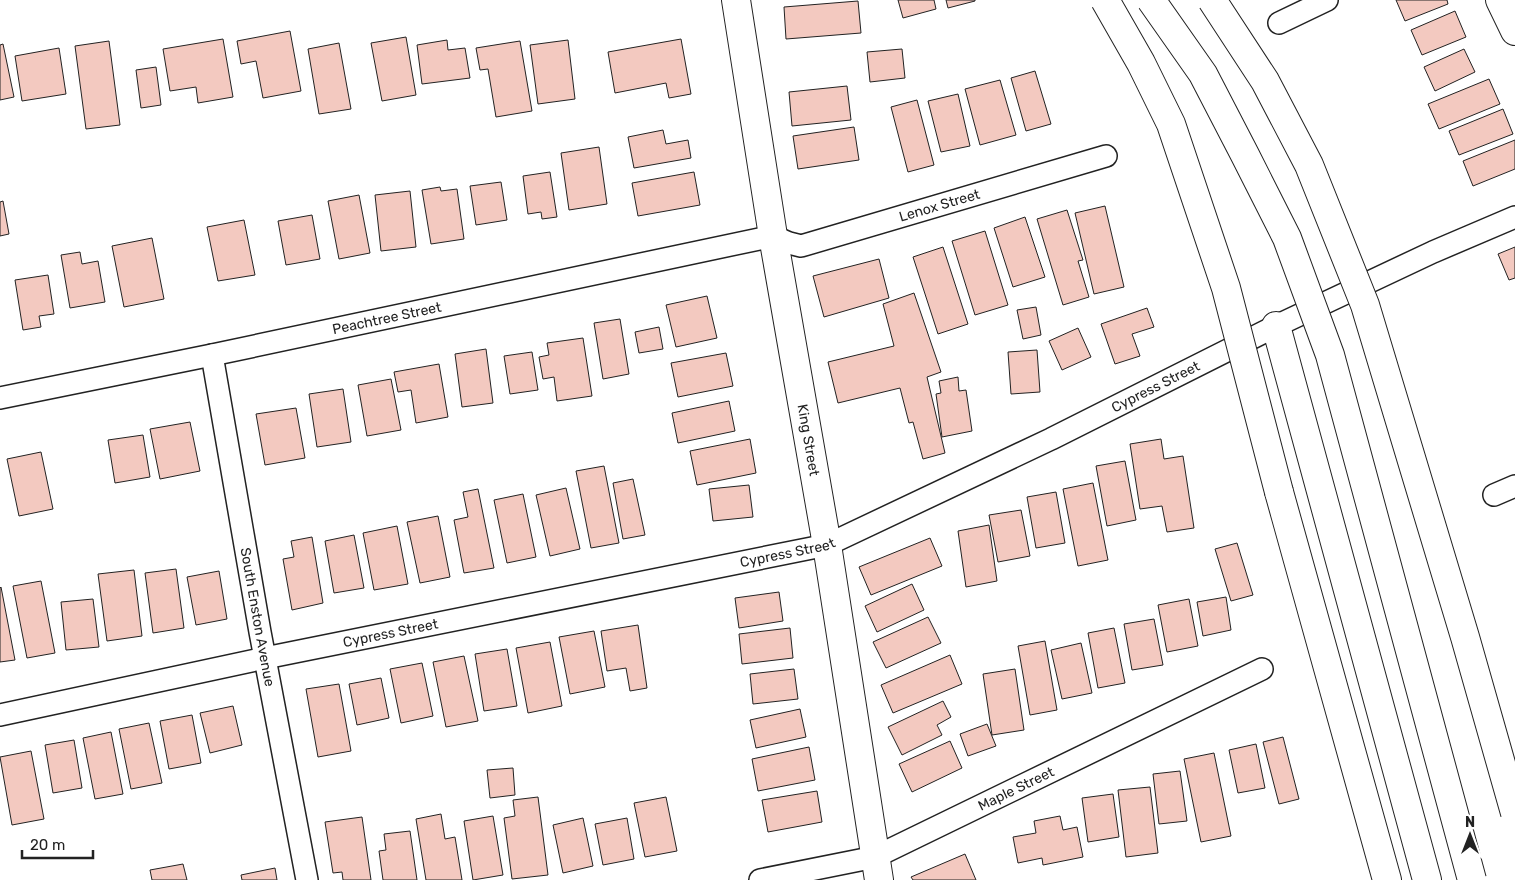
<svg xmlns="http://www.w3.org/2000/svg" width="1515" height="880" font-family="Rubik,sans-serif">
  <rect width="100%" height="100%" fill="#fff"/>
  <path fill="#f3c9c0" stroke="#222" d="M898 0H934L936 9 903 18Z
    M946 0H975V1L948 8Z
    M1396 0H1447L1448 4 1405 21Z
    M858 1 861 33 786 39 784 7Z
    M1455 11 1466 37 1422 55 1411 30Z
    M290 31 301 91 263 98 256 61 241 64 237 41Z
    M406 37 416 95 382 101 371 43Z
    M223 39 233 97 198 103 196 87 170 91 163 49Z
    M681 39 691 94 669 98 666 83 615 93 608 52Z
    M447 40 448 50 465 48 470 78 422 84 417 45Z
    M568 40 575 99 538 104 530 45Z
    M109 41 120 125 86 129 75 46Z
    M520 41 532 111 496 117 488 69 480 70 476 48Z
    M339 43 351 109 319 114 308 49Z
    M3 44 14 97 0 100V45Z
    M59 48 66 94 22 101 15 56Z
    M902 49 905 78 870 82 867 52Z
    M1464 49 1475 72 1435 91 1424 67Z
    M156 67 161 105 141 108 136 70Z
    M1035 71 1051 124 1026 131 1011 78Z
    M1489 79 1500 104 1439 129 1428 104Z
    M1000 80 1016 135 980 145 965 89Z
    M847 86 851 120 792 126 789 92Z
    M958 94 970 146 941 152 928 101Z
    M917 100 934 165 908 172 891 107Z
    M1503 109 1513 134 1459 155 1449 131Z
    M854 127 859 160 798 169 793 136Z
    M663 130 666 144 688 140 691 158 634 168 628 137Z
    M1515 140V169L1473 186 1463 161Z
    M599 147 607 204 569 210 561 153Z
    M550 172 557 217 542 219 541 212 528 214 523 176Z
    M694 172 700 205 638 216 632 183Z
    M501 182 507 220 476 225 470 186Z
    M440 187 441 191 457 189 464 239 431 244 422 190Z
    M410 191 416 247 381 251 375 195Z
    M359 195 370 253 339 259 328 201Z
    M3 201 9 234 0 236V202Z
    M1105 206 1124 287 1094 294 1075 213Z
    M1067 210 1083 260 1078 261 1089 297 1063 305 1037 219Z
    M312 215 320 259 286 265 278 221Z
    M1025 217 1045 277 1013 287 994 228Z
    M244 220 255 275 218 281 207 227Z
    M985 231 1008 305 975 315 952 241Z
    M152 238 164 299 124 307 112 246Z
    M943 247 968 324 938 334 913 257Z
    M1515 247V278L1509 280 1498 254Z
    M80 252 82 264 98 261 105 302 70 308 61 255Z
    M879 259 889 298 824 317 813 276Z
    M48 275 54 314 39 316 41 327 23 330 15 280Z
    M914 293 941 372 927 377 945 453 923 459 913 422 909 423 900 388 838 403 828 362 894 346 883 304Z
    M707 296 717 338 676 347 666 305Z
    M1036 307 1041 335 1023 339 1017 310Z
    M1147 308 1154 327 1132 334 1140 356 1115 364 1101 324Z
    M620 319 629 374 603 379 594 323Z
    M659 327 663 349 639 353 635 332Z
    M1078 328 1091 357 1062 370 1049 341Z
    M583 338 592 396 557 401 554 377 543 379 539 357 549 355 547 343Z
    M486 349 493 403 462 407 455 354Z
    M1037 350 1040 392 1011 394 1008 352Z
    M532 352 538 390 510 394 504 356Z
    M726 353 733 386 678 397 671 363Z
    M439 364 448 417 416 423 411 390 398 392 394 372Z
    M958 377 959 391 966 390 972 431 942 437 936 394 941 393 939 381Z
    M391 379 401 430 367 436 358 385Z
    M343 389 351 442 317 447 309 394Z
    M729 401 735 431 678 443 672 413Z
    M296 408 305 458 265 465 256 414Z
    M190 422 200 471 160 479 150 429Z
    M143 435 150 477 115 483 108 440Z
    M750 439 756 473 697 485 690 451Z
    M1161 439 1164 459 1183 456 1194 528 1167 532 1162 506 1140 509 1130 444Z
    M41 452 53 509 19 516 7 459Z
    M1125 461 1136 520 1107 526 1096 466Z
    M604 466 619 543 591 548 576 471Z
    M633 479 645 535 623 539 613 483Z
    M1093 483 1108 560 1078 566 1063 489Z
    M749 485 753 517 713 521 709 489Z
    M566 488 580 549 550 556 536 495Z
    M478 489 494 568 464 573 454 520 468 517 463 492Z
    M1056 492 1065 543 1036 548 1027 497Z
    M523 494 536 557 507 563 494 500Z
    M1021 510 1030 556 998 562 989 515Z
    M438 516 450 577 420 583 407 522Z
    M989 525 997 581 966 587 958 531Z
    M397 526 408 584 374 590 363 533Z
    M354 535 364 588 334 593 325 541Z
    M312 537 323 603 292 610 283 559 294 557 291 541Z
    M930 538 942 566 871 595 859 567Z
    M1237 543 1253 595 1231 601 1215 549Z
    M176 569 184 628 153 633 145 573Z
    M134 570 142 636 107 641 98 574Z
    M219 571 227 619 196 625 187 577Z
    M41 581 55 653 27 658 13 586Z
    M912 584 924 610 877 632 865 606Z
    M1 587 15 660 0 662V588Z
    M779 592 783 621 739 628 735 598Z
    M1226 597 1231 630 1203 636 1197 602Z
    M93 599 99 647 66 650 61 602Z
    M1189 599 1198 646 1167 652 1158 605Z
    M928 617 941 643 886 668 873 642Z
    M1154 619 1163 665 1132 670 1124 624Z
    M638 625 647 688 630 691 626 668 607 671 601 631Z
    M790 628 793 658 742 664 739 634Z
    M1114 628 1125 683 1098 688 1088 633Z
    M594 631 605 687 570 694 559 637Z
    M1045 641 1057 710 1030 715 1018 646Z
    M550 642 562 706 528 713 516 648Z
    M1081 643 1092 693 1062 699 1051 650Z
    M507 649 517 706 484 711 475 654Z
    M950 655 962 684 893 713 881 685Z
    M464 656 478 721 446 727 433 662Z
    M422 663 433 716 401 723 390 669Z
    M794 669 798 699 753 704 750 674Z
    M1015 669 1024 730 992 735 983 674Z
    M381 678 389 718 357 725 349 684Z
    M339 684 351 751 318 757 306 689Z
    M943 701 951 717 937 725 942 735 902 755 888 727Z
    M233 706 242 745 210 753 200 713Z
    M800 709 806 737 756 748 750 720Z
    M192 715 201 763 169 769 160 721Z
    M149 723 162 783 131 789 119 729Z
    M987 724 996 746 968 756 960 734Z
    M111 732 123 794 95 799 83 738Z
    M1283 737 1299 799 1279 804 1263 742Z
    M74 740 82 788 53 793 45 745Z
    M950 741 962 768 912 792 899 764Z
    M1256 744 1265 788 1238 793 1229 750Z
    M809 747 815 780 758 791 752 759Z
    M31 751 44 819 12 825 0 757Z
    M1214 753 1231 836 1201 842 1184 759Z
    M513 768 515 795 490 798 487 770Z
    M1180 771 1187 821 1159 824 1153 774Z
    M1150 787 1158 853 1126 857 1118 790Z
    M817 791 822 822 768 832 762 800Z
    M1113 794 1119 837 1088 842 1082 798Z
    M538 797 548 875 512 879 504 818 515 816 513 800Z
    M666 797 677 851 645 857 634 803Z
    M441 814 445 839 455 837 462 880H426L416 819Z
    M493 816 503 875 473 880 464 821Z
    M1060 816 1063 830 1077 827 1083 857 1043 865 1042 858 1018 863 1013 837 1036 833 1034 821Z
    M362 817 371 880H343L342 872 333 873 325 822Z
    M583 818 593 866 563 873 553 825Z
    M627 818 634 859 603 865 595 824Z
    M410 831 417 880H383L379 851 386 850 384 834Z
    M965 854 976 880H913L911 877Z
    M183 864 187 880H152L150 870Z
    M275 868 277 880H242L241 875Z"/>
  <g fill="none" stroke-linecap="round" stroke-linejoin="round">
    <g stroke="#222" stroke-width="24">
      <g id="minor">
        <path d="M1279 23 1327 0"/>
        <path id="s1" d="M212 355 260 632 307 880"/>
        <path id="s2" d="M0 398 212 355 773 236 789 243 801 246 1106 156"/>
        <path d="M1494 495 1515 486"/>
        <path id="s3" d="M0 715 265 658 827 545 1051 439 1276 326 1433 252 1515 217"/>
        <path id="s4" d="M760 880 875 857 1262 669"/>
      </g>
    </g>
    <g stroke="#222" stroke-width="30">
      <g id="primary">
        <path id="s5" d="M736 0 773 236 827 545 879 880"/>
        <path d="M1500 0 1515 31"/>
      </g>
    </g>
    <g stroke="#222" stroke-width="30">
      <path id="motorway" d="M1276 326 1427 880
        M1279 492 1387 880"/>
    </g>
    <use href="#minor" stroke="#fff" stroke-width="21"/>
    <use href="#primary" stroke="#fff" stroke-width="28"/>
    <use href="#motorway" stroke="#fff" stroke-width="28"/>
    <g stroke="#222" stroke-width="30" stroke-linecap="butt">
      <path id="motorway-bridge" d="M1105 0 1141 63 1171 124 1226 288 1279 492
        M1151 0 1203 74 1245 155 1287 238 1330 355 1472 880
        M1212 0 1265 81 1309 165 1365 305 1465 637 1515 813"/>
    </g>
    <use href="#motorway-bridge" stroke="#fff" stroke-width="28"/>
  </g>
  <g text-anchor="middle" dominant-baseline="central" stroke-width="4" stroke-linejoin="round" paint-order="stroke">
    <g font-size="14" fill="#222" stroke="#fff">
      <text stroke="none"><textPath href="#s2" startOffset="964">Lenox Street</textPath></text>
      <text stroke="none"><textPath href="#s2" startOffset="395">Peachtree Street</textPath></text>
      <text stroke="none"><textPath href="#s3" startOffset="1209">Cypress Street</textPath></text>
      <text stroke="none"><textPath href="#s5" startOffset="446">King Street</textPath></text>
      <text stroke="none"><textPath href="#s3" startOffset="804">Cypress Street</textPath></text>
      <text stroke="none"><textPath href="#s1" startOffset="266">South Enston Avenue</textPath></text>
      <text stroke="none"><textPath href="#s3" startOffset="399">Cypress Street</textPath></text>
      <text stroke="none"><textPath href="#s4" startOffset="274">Maple Street</textPath></text>
    </g>
  </g>
  <g transform="translate(1470 835)" stroke="#ffffff" stroke-width="4" paint-order="stroke">
  <path d="M0-4L9 19L0 12L-9 19Z" fill="#222222"/>
  <text y="-8" font-size="14" font-weight="bold" text-anchor="middle" fill="#222222">N</text>
  </g>
  <path d="M22 850v8h71v-8" fill="none" stroke="#222222" stroke-width="2.5"/>
  <text x="30" y="850" font-size="15" fill="#222222" stroke="#ffffff" stroke-width="4" paint-order="stroke">20 m</text>
</svg>
